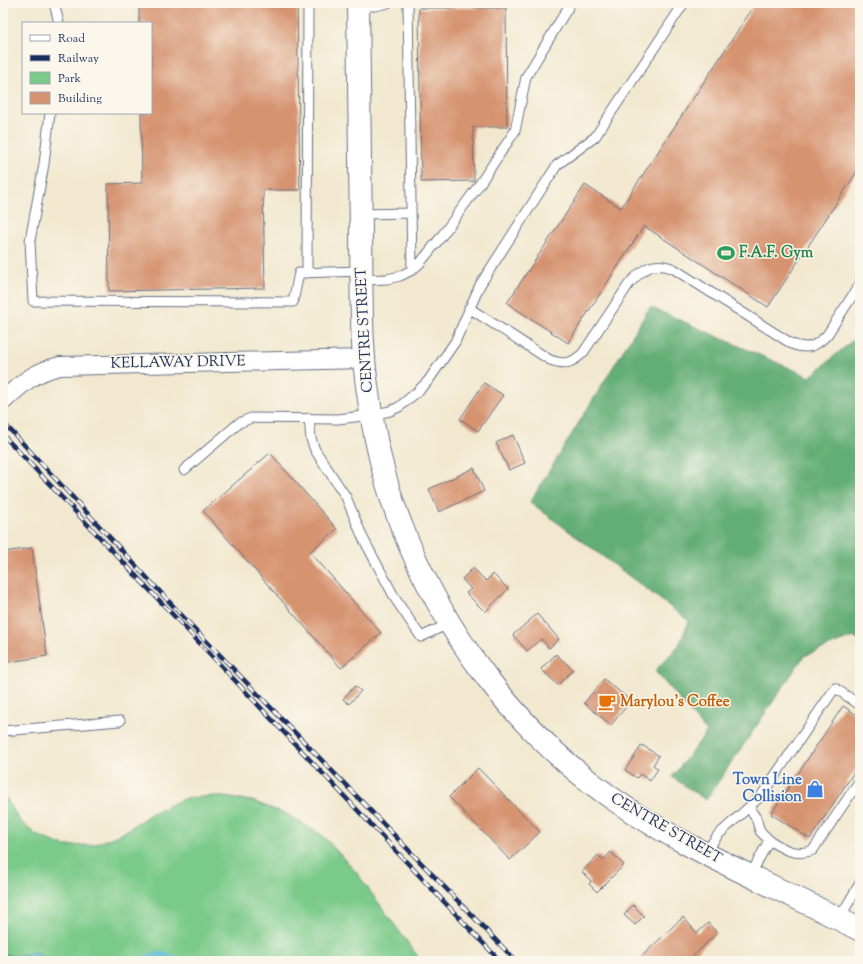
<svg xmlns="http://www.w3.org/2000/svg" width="863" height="964" font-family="'Sorts Mill Goudy',serif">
  <rect width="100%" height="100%" fill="#fbf7ec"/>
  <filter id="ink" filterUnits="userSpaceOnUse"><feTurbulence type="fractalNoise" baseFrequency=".025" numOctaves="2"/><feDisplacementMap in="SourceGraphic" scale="8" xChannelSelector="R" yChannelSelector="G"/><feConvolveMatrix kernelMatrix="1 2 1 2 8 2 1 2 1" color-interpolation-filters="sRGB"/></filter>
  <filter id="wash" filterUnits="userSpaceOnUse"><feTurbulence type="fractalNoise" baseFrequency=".012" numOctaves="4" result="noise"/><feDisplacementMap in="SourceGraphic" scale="16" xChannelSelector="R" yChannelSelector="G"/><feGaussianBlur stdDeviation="0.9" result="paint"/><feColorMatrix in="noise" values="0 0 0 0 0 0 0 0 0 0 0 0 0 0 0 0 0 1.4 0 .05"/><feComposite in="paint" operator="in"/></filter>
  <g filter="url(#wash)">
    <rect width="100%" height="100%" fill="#f2e8cf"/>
    <path fill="#7aca8a" stroke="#4a7c74" d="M3 796 6 798 19 820 36 835 65 846 93 845 123 833 152 813 186 798 216 796 252 801 288 815 323 836 356 872 421 961H49L34 952 17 956 3 955Z"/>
    <path fill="#63ae76" stroke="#3f6e6a" d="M650 307 810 377 860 334V641L853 637 804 656 706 800 672 777 707 732 655 671 679 645 689 621 530 502Z"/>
    <path fill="#54b8d3" stroke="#387498" d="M34 952 49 961H3V955L17 956Z"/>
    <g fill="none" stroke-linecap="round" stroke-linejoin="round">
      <path stroke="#54b8d3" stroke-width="5.5" d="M105 961 108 960 115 961
        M137 961C153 955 162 950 177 961"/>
    </g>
    <g id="blocks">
      <path fill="#d6936f" d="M139 3H297L300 190H263L265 288 109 291 108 184 142 183 141 113H151V23H139Z
        M756 3H860V167L768 307 644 226 568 343 507 303 585 185 621 208Z
        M419 8H506L507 127H473L474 181 421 182Z
        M484 383 503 395 478 431 460 419Z
        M513 435 525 463 509 470 496 443Z
        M270 453 337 529 310 552 381 633 341 668 203 511Z
        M474 468 484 491 439 512 429 489Z
        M32 548 47 656 3 663V552Z
        M473 568 486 581 493 574 508 589 485 612 466 593 471 589 462 579Z
        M537 614 559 639 549 648 541 639 527 651 513 635Z
        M556 654 573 670 558 685 541 669Z
        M604 679 631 701 611 725 584 703Z
        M355 686 361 691 349 704 343 699Z
        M843 706 860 717V763L810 839 771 814Z
        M642 745 659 756 653 765 658 769 650 781 640 774 637 778 625 770Z
        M478 768 540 832 510 860 449 797Z
        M611 852 624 865 597 892 589 884 591 881 582 872 598 855 603 860Z
        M633 905 644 916 635 925 624 915Z
        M683 917 697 933 708 923 717 933 688 961H642L640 958Z"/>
    </g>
  </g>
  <g filter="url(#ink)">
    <use href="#blocks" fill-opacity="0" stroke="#667086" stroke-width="1"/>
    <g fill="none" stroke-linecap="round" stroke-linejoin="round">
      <g stroke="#667086" stroke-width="11">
        <path id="lane" d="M54 3 59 23
          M408 3 412 270
          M358 6H375L388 3
          M50 113 44 164 30 241 33 301 293 302 299 273 361 271
          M361 214 410 213
          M307 273 308 3
          M361 280 387 279 400 276 412 270 420 263 441 237 479 185 515 131 526 77 569 6V3
          M469 308 550 360C565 365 571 364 583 353L629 284C642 269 654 260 674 269L792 344C808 350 815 347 827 335L860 284
          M309 418 311 439 315 450 346 497 363 538 396 600 421 637 450 623
          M184 470 239 423 251 418 338 419 371 415 390 411 399 407 417 392 428 381 455 342 480 285 557 165 595 137 684 3
          M3 731 120 721
          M749 808 756 818 760 831 769 840
          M705 853 718 835 761 796 835 688 860 705
          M750 876 769 840C783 849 796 857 813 850L860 780
          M839 919 860 883"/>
      </g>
      <g stroke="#667086" stroke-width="20">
        <path id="street" d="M3 401C22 383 34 372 60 366L364 359"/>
      </g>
      <g stroke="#667086" stroke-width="24">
        <path id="secondary" d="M358 3C359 81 360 158 361 236 362 288 360 341 368 393 374 436 384 481 400 522 442 632 517 732 613 799 690 853 778 886 860 930"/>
      </g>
      <use href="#lane" stroke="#fff" stroke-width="9"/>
      <use href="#street" stroke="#fff" stroke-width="18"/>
      <use href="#secondary" stroke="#fff" stroke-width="22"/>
      <g stroke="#1b2f5e" stroke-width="4.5">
        <path id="rail" d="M3 422 188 622 516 961
          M3 435 500 961"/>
      </g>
      <use href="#rail" stroke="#fbf7ec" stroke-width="3" stroke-dasharray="9" stroke-linecap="butt"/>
    </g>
  </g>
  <defs>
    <g id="stadium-bare" transform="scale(1.38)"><path d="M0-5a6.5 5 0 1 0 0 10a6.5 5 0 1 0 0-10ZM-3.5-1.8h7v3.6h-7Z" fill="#2e9e5b" stroke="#fbf7ec" stroke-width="2.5" paint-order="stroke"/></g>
    <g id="cafe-bare" transform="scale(1.38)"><path d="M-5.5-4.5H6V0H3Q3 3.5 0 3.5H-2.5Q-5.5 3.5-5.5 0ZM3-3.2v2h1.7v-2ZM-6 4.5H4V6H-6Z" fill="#e8710a" stroke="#fbf7ec" stroke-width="2.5" paint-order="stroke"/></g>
    <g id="shop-bare" transform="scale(1.38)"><path d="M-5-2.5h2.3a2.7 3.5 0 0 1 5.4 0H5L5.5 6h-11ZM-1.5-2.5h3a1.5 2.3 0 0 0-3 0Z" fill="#3f7fe0" stroke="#fbf7ec" stroke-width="2.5" paint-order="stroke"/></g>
  </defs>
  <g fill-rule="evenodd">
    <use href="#stadium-bare" x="726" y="253"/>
    <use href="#cafe-bare" x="607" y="702"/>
    <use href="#shop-bare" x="815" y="789"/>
  </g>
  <g text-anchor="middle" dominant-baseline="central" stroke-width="3" stroke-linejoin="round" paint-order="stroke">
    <g font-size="15" font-weight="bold" fill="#27864d" stroke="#fbf7ec" text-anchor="start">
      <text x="739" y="253">F.A.F. Gym</text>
    </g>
    <g font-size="15" fill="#1b2f5e" stroke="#fbf7ec">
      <text transform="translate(365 330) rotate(-93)">CENTRE STREET</text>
      <text transform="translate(178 363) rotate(-1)">KELLAWAY DRIVE</text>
      <text transform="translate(666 829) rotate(30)">CENTRE STREET</text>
    </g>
    <g font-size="15" font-weight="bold" fill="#c56008" stroke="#fbf7ec" text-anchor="start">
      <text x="620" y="702">Marylou's Coffee</text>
    </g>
    <g font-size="15" font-weight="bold" fill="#366cbe" stroke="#fbf7ec" text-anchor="end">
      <text x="802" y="780">Town Line<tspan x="802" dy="17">Collision</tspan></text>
    </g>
  </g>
  <rect width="863" height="964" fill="none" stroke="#fbf7ec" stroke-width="16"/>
  <rect x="22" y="22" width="130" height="92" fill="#fbf7ec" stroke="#a1a7b3"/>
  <rect x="30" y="35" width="20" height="6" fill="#ffffff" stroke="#a1a7b3"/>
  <text x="58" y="42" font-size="12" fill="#1b2f5e">Road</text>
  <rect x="30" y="55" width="20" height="6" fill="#1b2f5e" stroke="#a1a7b3"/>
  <text x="58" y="62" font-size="12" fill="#1b2f5e">Railway</text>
  <rect x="30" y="72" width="20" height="12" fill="#7aca8a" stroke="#a1a7b3"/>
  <text x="58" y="82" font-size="12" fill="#1b2f5e">Park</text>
  <rect x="30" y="92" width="20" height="12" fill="#d6936f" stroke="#a1a7b3"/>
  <text x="58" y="102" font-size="12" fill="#1b2f5e">Building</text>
</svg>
